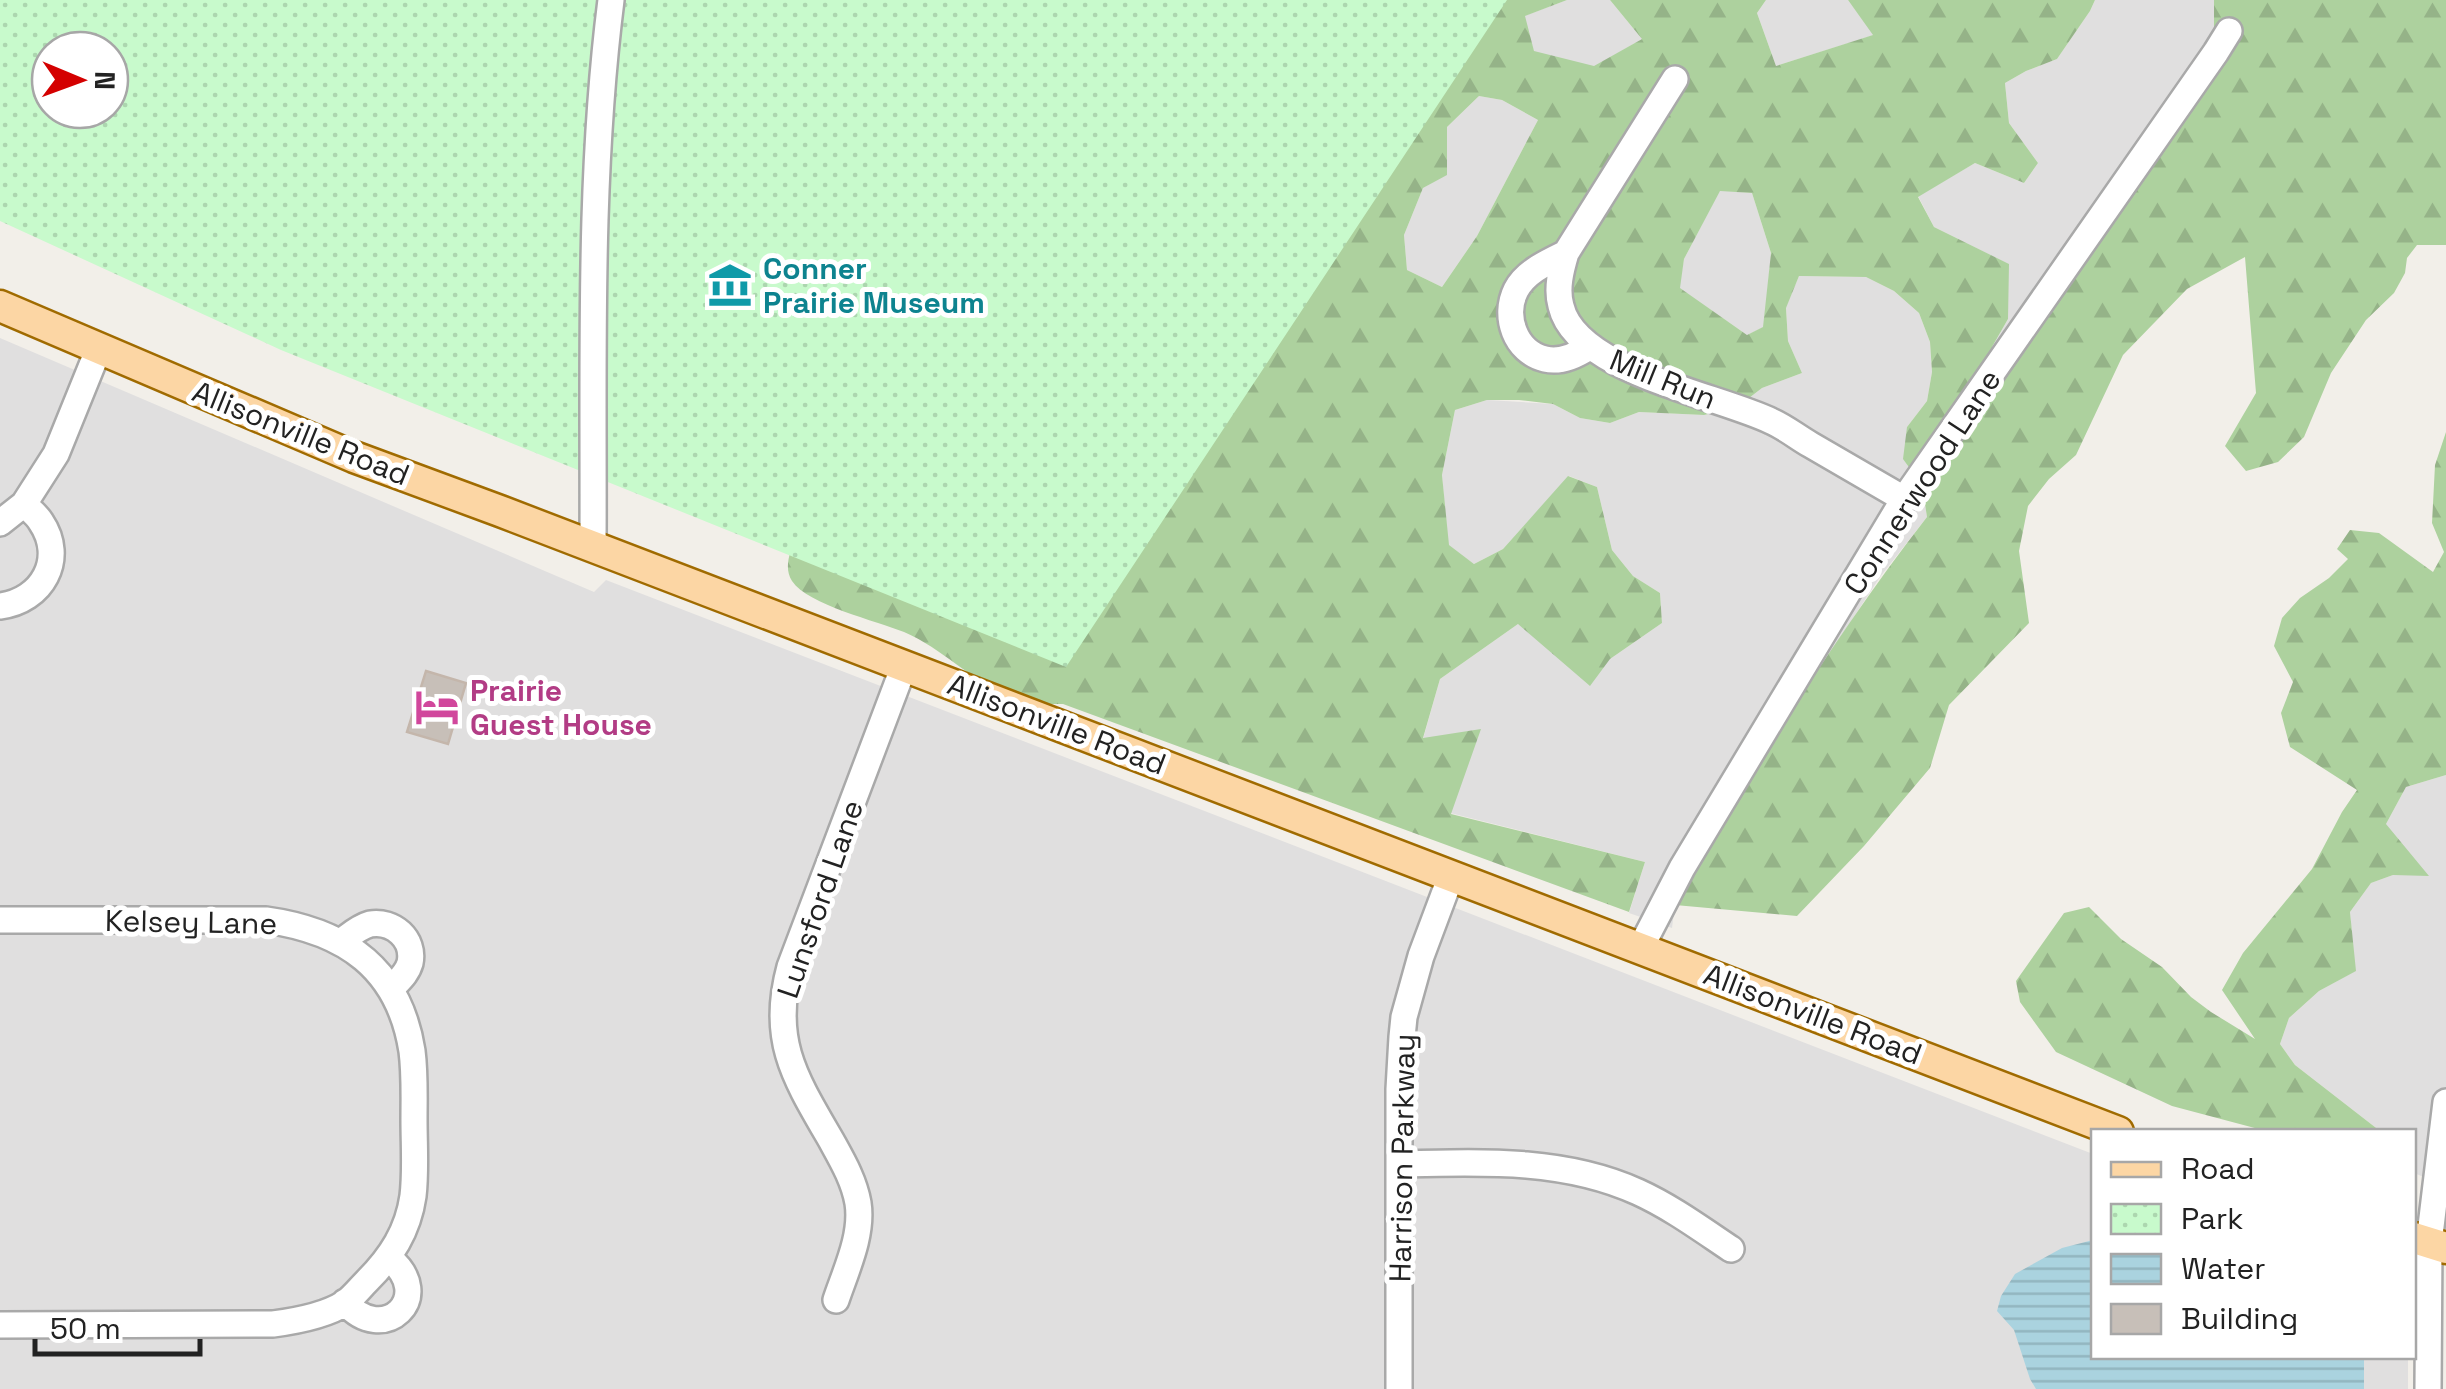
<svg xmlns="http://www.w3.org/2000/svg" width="2446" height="1389" font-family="'Space Grotesk',sans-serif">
  <defs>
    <pattern id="forest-firs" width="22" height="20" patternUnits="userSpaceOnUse" patternTransform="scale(2.5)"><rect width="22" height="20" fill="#add19e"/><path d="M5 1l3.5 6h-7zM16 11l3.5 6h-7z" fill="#95b388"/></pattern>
    <pattern id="park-dots" width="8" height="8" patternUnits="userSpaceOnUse" patternTransform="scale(2.5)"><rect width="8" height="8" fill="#c8facc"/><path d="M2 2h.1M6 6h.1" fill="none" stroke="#acd6af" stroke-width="1.8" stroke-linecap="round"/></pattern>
    <pattern id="water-rules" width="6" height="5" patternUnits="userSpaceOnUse" patternTransform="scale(2.5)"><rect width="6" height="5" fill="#aad3df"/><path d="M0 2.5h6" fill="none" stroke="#92b5bf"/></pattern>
  </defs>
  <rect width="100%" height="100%" fill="#f2efe9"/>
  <path fill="#e0dfdf" d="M1567 0H1610L1642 39 1594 67 1534 52 1524 16Z
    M1766 0H1848L1874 35 1776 66 1757 13Z
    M2095 0H2214V37L2007 368 1992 347 2008 319V264L1934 227 1918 196 1975 163 2024 183 2038 163 2009 123 2005 83 2026 71 2057 59 2090 11Z
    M1479 96 1502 100 1538 120 1477 236 1442 287 1407 270 1404 235 1423 188 1447 174V127Z
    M1720 190 1752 193 1771 253 1764 327 1747 335 1679 288 1684 259Z
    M1799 276 1866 277 1894 291 1919 313 1930 342 1932 372 1927 401 1907 427 1922 485 1927 517 1880 577 1791 713 1675 904 1672 928 1629 913 1645 862 1450 813 1423 739 1440 679 1518 624 1610 659 1662 623 1660 593 1633 576 1612 550 1597 487 1569 476 1503 549 1474 564 1448 545 1442 475 1455 410 1487 400 1553 404 1580 418 1610 423 1639 412 1704 415 1736 408 1762 388 1802 373 1788 341 1786 307Z
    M0 338 594 592 606 580 2093 1154 2094 1356 2408 1357V1389H0Z
    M2446 775V1186L2414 1173V1132L2380 1131 2295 1065 2280 1044 2289 1018 2319 991 2355 971 2350 912 2371 883 2393 875 2386 824 2406 787Z"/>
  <path fill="url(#forest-firs)" fill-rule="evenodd" d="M842 0H1567L1525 16 1534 51 1594 66 1642 39 1610 0H1766L1757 13 1776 66 1873 35 1848 0H2095L2090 11 2057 59 2026 71 2005 83 2009 123 2038 163 2024 183 1975 163 1918 197 1934 227 2009 264 2008 319 1992 347 2008 367 2214 37V0H2446V245H2417L2407 258 2405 273 2394 293 2366 320 2331 373 2304 437 2278 462 2246 471 2225 446 2256 393 2245 257 2187 289 2123 355 2076 455 2049 479 2028 506 2019 551 2029 623 1949 705 1930 768 1864 846 1797 916 1675 905C1752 771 1832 639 1927 517L1922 485 1903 459 1907 427 1927 401 1932 372 1930 342 1919 313 1894 291 1866 277 1799 276 1786 308 1788 341 1802 373 1762 388 1736 408 1704 415 1639 412 1610 423 1580 418 1553 404 1519 400H1487L1455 410 1442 475 1449 545 1474 564 1503 549 1568 476 1597 487 1612 550 1633 576 1660 593 1662 623 1610 659 1590 686 1518 624 1440 679 1423 738 1481 729 1451 814 1645 862 1629 912 1063 704C1046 704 1026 704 1010 697 973 682 942 648 904 632 877 621 808 605 792 581 783 567 791 551 795 537ZM1479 96 1502 100 1538 120 1477 236 1442 287 1407 270 1404 235 1423 188 1447 175V127ZM1720 191 1752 193 1771 253 1763 327 1747 335 1680 288 1684 259Z
    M2446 432V775L2406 787 2386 824 2429 876 2393 875 2371 883 2350 912 2356 971 2319 991 2289 1018 2280 1044 2295 1065 2380 1131H2266L2172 1106 2056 1052 2020 1002 2016 981 2064 913 2089 907 2121 939 2162 967 2191 997 2211 1012 2255 1039 2222 990 2243 953 2312 869 2342 812 2357 790 2290 747 2281 713 2293 682 2274 646 2282 618 2300 598 2329 578 2348 559 2337 549 2350 530 2379 533 2433 572 2444 552 2432 523 2435 465Z"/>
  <path fill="url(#park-dots)" fill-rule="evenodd" d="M0 0H1507L1066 667 281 350 0 221ZM50 50H110V110H50Z"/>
  <path fill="url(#water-rules)" d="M2093 1240 2094 1356 2364 1357V1389H2036L2030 1379 2014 1330 1997 1311 2001 1296 2015 1274 2062 1248Z"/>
  <path fill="#c7bfb8" stroke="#c4b6ab" stroke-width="2.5" d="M426 671 466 683 448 744 407 732Z"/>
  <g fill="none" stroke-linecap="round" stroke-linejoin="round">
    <g stroke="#a9a9a9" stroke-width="30">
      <path id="minor" d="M1675 79 1566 253C1561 270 1556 289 1561 306 1576 371 1717 395 1771 421 1785 427 1797 437 1811 445 1842 463 1873 481 1904 499
        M1566 253C1548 262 1526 271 1516 290 1503 316 1515 352 1545 359 1561 363 1577 355 1589 347
        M0 523 24 504 56 454 99 348
        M593 547C594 365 588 181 611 0
        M0 606C42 601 66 559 41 522 37 515 30 510 24 504
        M0 920H266C345 931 399 968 412 1051 415 1074 414 1097 414 1120 414 1145 416 1171 413 1196 408 1231 391 1257 367 1281 360 1288 353 1297 345 1303 325 1316 296 1321 273 1324L0 1325
        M342 941C350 935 359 927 370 924 393 920 415 939 410 963 407 974 398 981 391 989
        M1640 949 1682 868 1904 499 2216 52 2229 31
        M1400 1164C1479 1162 1564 1158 1638 1192 1671 1207 1701 1229 1731 1249
        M836 1300C846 1270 863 1235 858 1203 854 1180 842 1160 831 1140 795 1078 770 1040 790 967L904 666
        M345 1302C383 1347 437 1297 389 1258
        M1399 1389V1089L1402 1037 1404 1017 1421 956 1451 876
        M2428 1389 2429 1243 2446 1102"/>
    </g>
    <g stroke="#a06b00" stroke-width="35">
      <path id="major" d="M0 306 354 457 500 511 2118 1132
        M2414 1238 2446 1248"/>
    </g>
    <use href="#minor" stroke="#fff" stroke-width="25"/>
    <use href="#major" stroke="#fcd6a4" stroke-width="30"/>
  </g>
  <defs>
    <g id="museum-bare" transform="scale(3.45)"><path d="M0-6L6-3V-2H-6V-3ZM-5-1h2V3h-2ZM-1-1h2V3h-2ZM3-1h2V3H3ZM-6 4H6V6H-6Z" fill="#0f9aa8" stroke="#fff" stroke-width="2.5" paint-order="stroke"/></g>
    <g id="hotel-bare" transform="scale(3.45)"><path d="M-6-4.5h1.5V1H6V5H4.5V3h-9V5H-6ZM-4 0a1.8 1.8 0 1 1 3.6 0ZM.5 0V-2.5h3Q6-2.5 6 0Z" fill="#d1479c" stroke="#fff" stroke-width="2.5" paint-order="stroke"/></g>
  </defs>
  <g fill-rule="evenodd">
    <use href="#museum-bare" x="730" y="285"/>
    <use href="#hotel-bare" x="437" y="707"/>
  </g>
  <g text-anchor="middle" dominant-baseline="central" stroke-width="10" stroke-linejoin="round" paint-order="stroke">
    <g font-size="30" font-weight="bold" fill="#0d838f" stroke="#fff" text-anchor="start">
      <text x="763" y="268">Conner<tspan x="763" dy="34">Prairie Museum</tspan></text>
    </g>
    <g font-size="30" fill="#222" stroke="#fff">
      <text transform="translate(1663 379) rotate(22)">Mill Run</text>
      <text transform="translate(301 433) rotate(22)">Allisonville Road</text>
      <text transform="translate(1922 482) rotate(-57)">Connerwood Lane</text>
      <text transform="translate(1057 724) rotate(21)">Allisonville Road</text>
      <text transform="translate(820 899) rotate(-71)">Lunsford Lane</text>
      <text transform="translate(191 922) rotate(1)">Kelsey Lane</text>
      <text transform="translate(1813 1014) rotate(21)">Allisonville Road</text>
      <text transform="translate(1402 1158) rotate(-89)">Harrison Parkway</text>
    </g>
    <g font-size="30" font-weight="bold" fill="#b23c85" stroke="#fff" text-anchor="start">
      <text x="470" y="690">Prairie<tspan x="470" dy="34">Guest House</tspan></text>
    </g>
  </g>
  <rect x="2091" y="1129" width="325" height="230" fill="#ffffff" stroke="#a7a7a7" stroke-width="2.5"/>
  <rect x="2111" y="1162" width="50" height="15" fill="#fcd6a4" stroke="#a7a7a7" stroke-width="2.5"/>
  <text x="2181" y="1179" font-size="30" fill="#222222">Road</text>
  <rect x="2111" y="1204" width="50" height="30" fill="url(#park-dots)" stroke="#a7a7a7" stroke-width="2.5"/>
  <text x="2181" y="1229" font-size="30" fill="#222222">Park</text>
  <rect x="2111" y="1254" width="50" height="30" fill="url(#water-rules)" stroke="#a7a7a7" stroke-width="2.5"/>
  <text x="2181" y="1279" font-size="30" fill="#222222">Water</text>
  <rect x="2111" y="1304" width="50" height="30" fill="#c7bfb8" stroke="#a7a7a7" stroke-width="2.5"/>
  <text x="2181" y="1329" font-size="30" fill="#222222">Building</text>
  <g transform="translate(80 80) rotate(91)"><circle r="48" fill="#ffffff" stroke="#a7a7a7" stroke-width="2.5"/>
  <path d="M0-8L18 38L0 25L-18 38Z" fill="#d40000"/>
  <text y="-15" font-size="28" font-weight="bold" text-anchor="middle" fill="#222222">N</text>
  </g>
  <path d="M35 1339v15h165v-15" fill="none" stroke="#222222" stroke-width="5"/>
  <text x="50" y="1339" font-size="30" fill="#222222" stroke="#ffffff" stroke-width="8" paint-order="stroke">50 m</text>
</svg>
